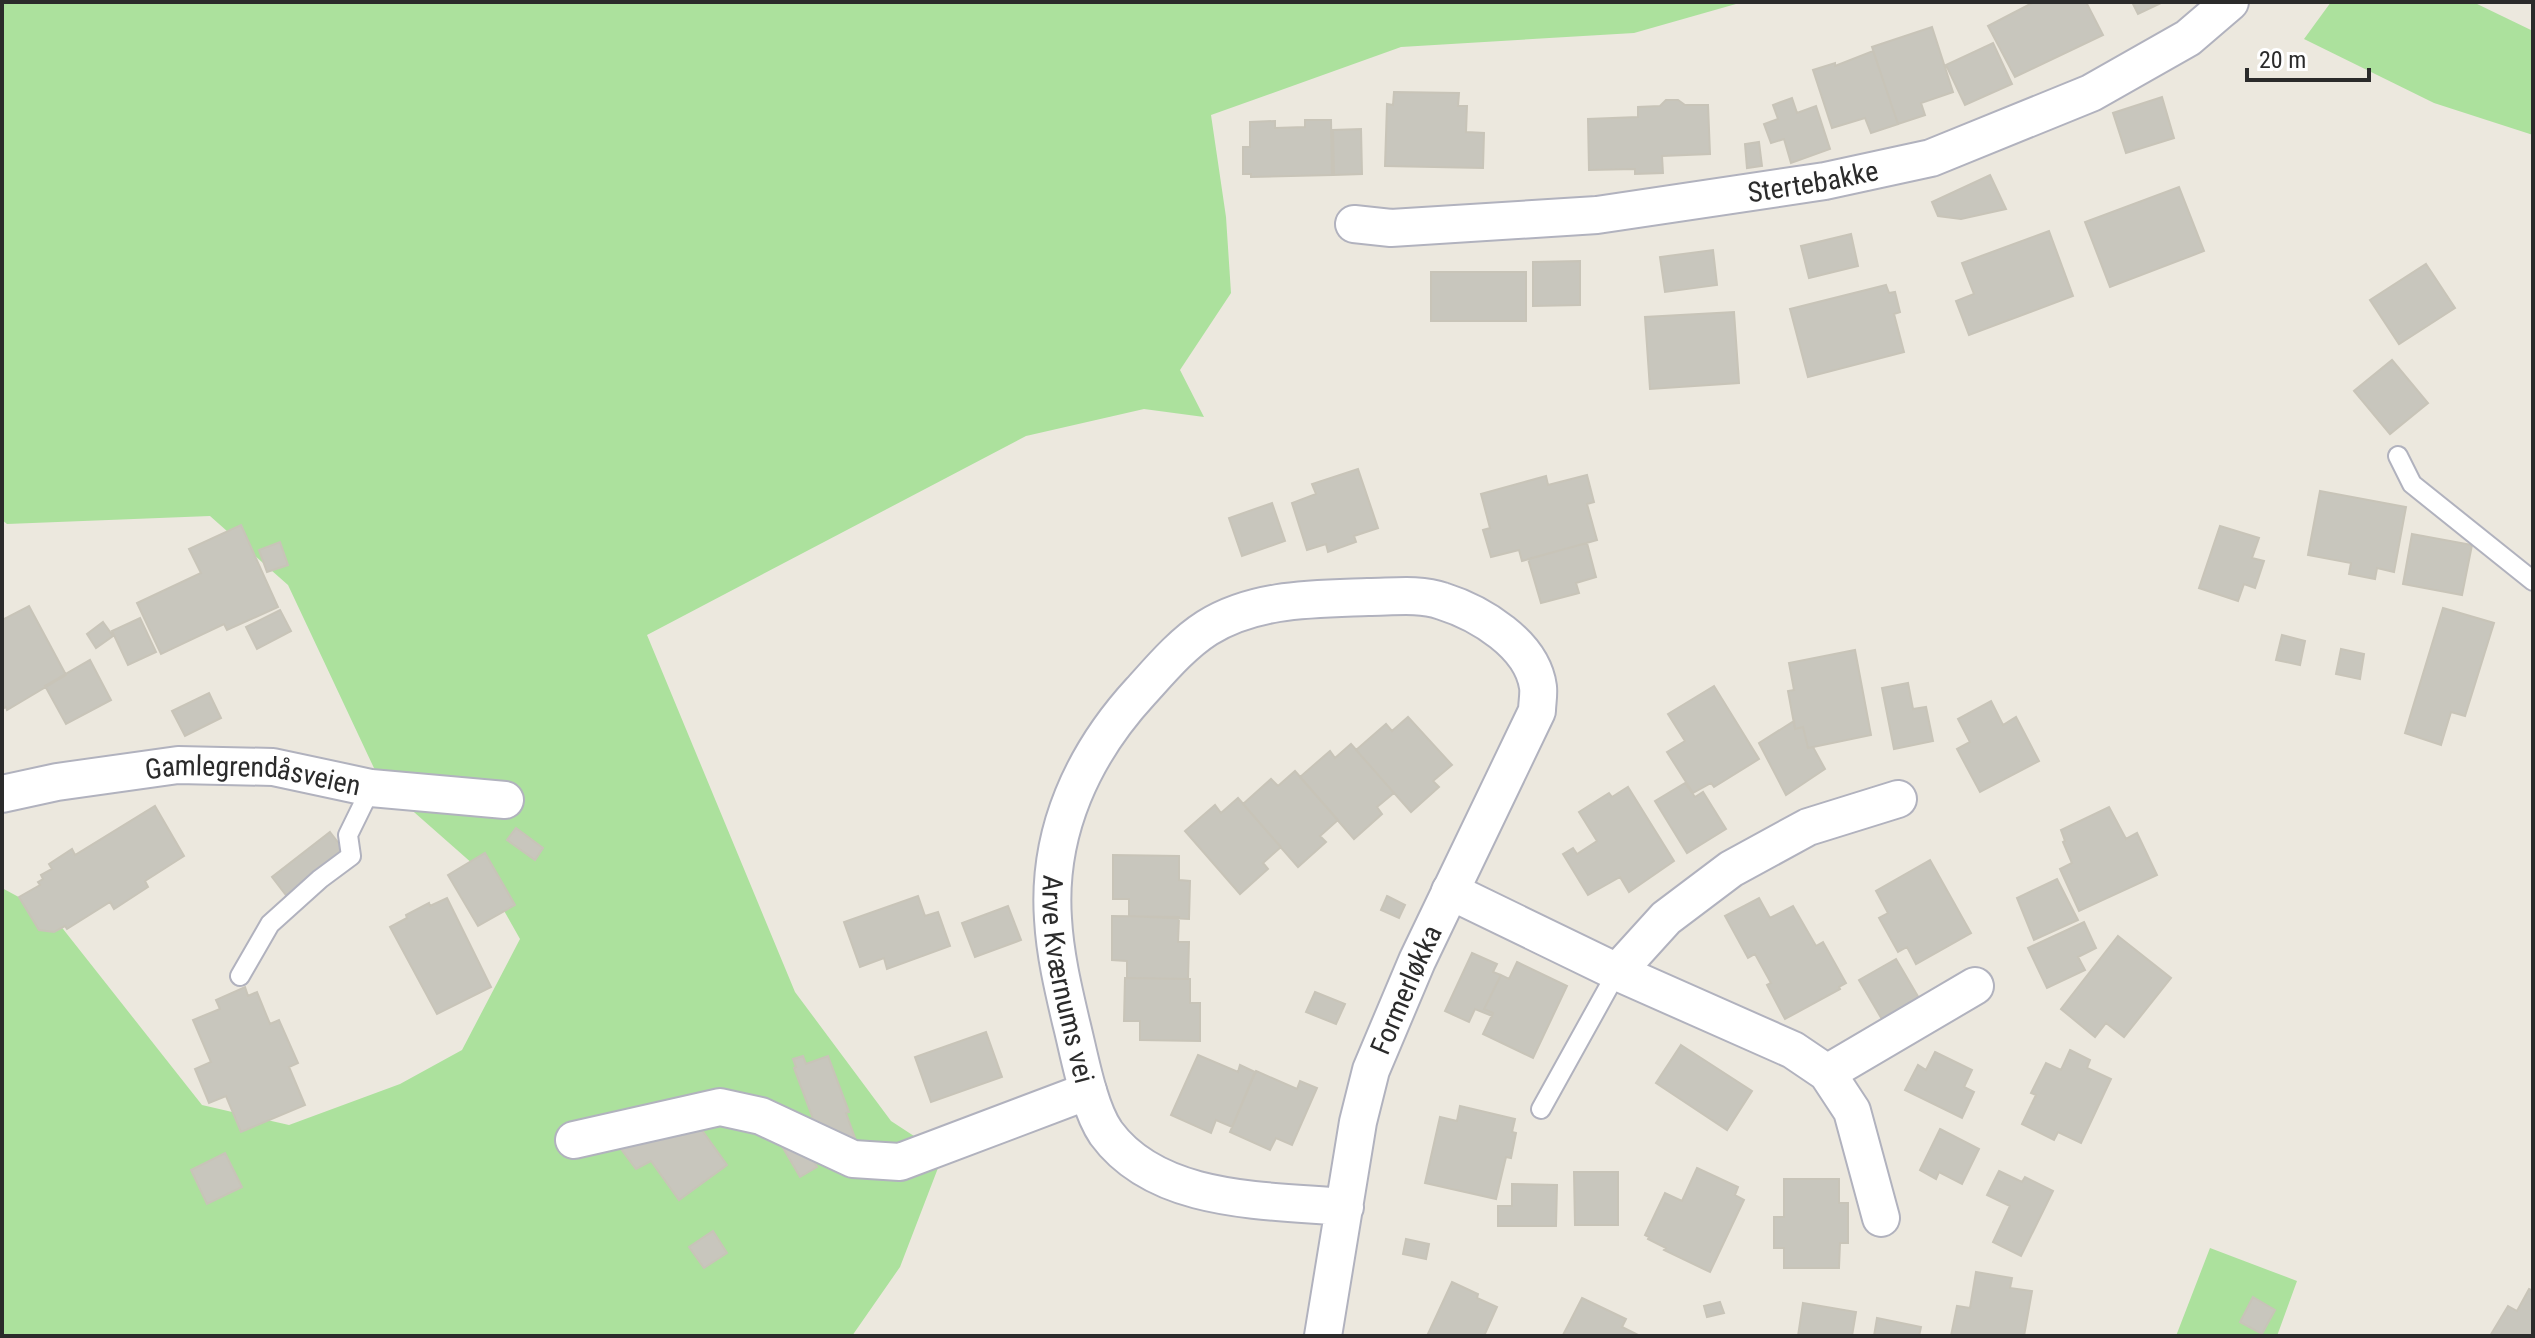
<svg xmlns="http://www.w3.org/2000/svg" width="2535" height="1338" font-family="'Roboto Condensed',sans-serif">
  <rect width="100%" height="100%" fill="#ece8de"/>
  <path fill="#ace19d" d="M2 2H1743L1634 33 1401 47 1211 115 1226 217 1231 293 1180 370 1204 417 1144 409 1026 436 647 635 795 992 891 1121 943 1155 900 1267 852 1336H2V888L52 915 202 1105 289 1125 400 1084 462 1050 520 939 482 872 381 783 288 585 210 516 7 524 2 520Z
    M2331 2H2473L2533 31V135L2434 103 2304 39Z
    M2210 1248 2297 1281 2277 1336H2176Z"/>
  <path fill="#c8c6bd" stroke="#c8c4b8" stroke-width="2" d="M2034 2H2086L2103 35 2015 77 1988 26Z
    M2132 2H2163L2138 14Z
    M1932 27 1953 92 1921 103 1925 115 1898 124 1872 47Z
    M1993 43 2012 84 1965 105 1946 65Z
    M1873 51 1898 124 1871 133 1865 118 1832 128 1813 70 1835 63V66Z
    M1394 92 1459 93 1458 106H1467L1466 132 1484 133 1483 168 1385 166 1387 104 1393 105Z
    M2162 97 2174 138 2126 153 2113 113Z
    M1792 98 1797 113 1816 106 1830 149 1791 163 1784 139 1771 143 1764 124 1778 119 1773 105Z
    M1666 100H1678L1685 105H1708L1710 154 1662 156 1663 173 1635 174V169L1589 170 1588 119 1638 117V107L1660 106Z
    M1305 120H1331L1332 175 1251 177V174H1243V147H1250V122L1275 121V128L1305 127Z
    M1361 129 1362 174 1334 175 1333 130Z
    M1759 142 1762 166 1747 168 1745 144Z
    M1990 175 2006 209 1961 219 1938 216 1932 202Z
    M2179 187 2204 251 2110 287 2085 222Z
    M2049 231 2073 296 1969 335 1956 301 1974 294 1962 263Z
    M1851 234 1858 266 1809 278 1801 246Z
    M1713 250 1717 285 1665 292 1660 257Z
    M1580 261V305L1533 306V262Z
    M2426 264 2455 308 2399 344 2370 300Z
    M1431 272H1526V321H1431Z
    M1886 285 1889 293 1895 292 1900 312 1894 314 1904 352 1808 377 1790 309Z
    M1734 312 1739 383 1650 389 1645 317Z
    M2392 360 2428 403 2390 434 2354 391Z
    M1358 469 1378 528 1354 536 1356 542 1328 552 1326 544 1307 550 1292 503 1316 494 1312 484Z
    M1587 475 1594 502 1587 504 1597 540 1522 561 1519 550 1491 557 1483 530 1490 528 1481 494 1546 476 1548 485Z
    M2320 491 2406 507 2394 572 2377 568 2375 579 2349 574 2351 563 2308 555Z
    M1272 503 1285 541 1242 556 1229 518Z
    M241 525 278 607 227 630 224 624 161 654 137 603 201 573 189 549Z
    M2220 526 2259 538 2252 558 2264 561 2255 588 2244 584 2238 601 2199 588Z
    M2412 534 2472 545 2462 595 2403 584Z
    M280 542 288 565 267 572 259 550Z
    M1587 543 1596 577 1576 583 1579 593 1541 603 1528 559Z
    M29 606 66 675 7 710 6 707 2 709V620Z
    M2443 608 2494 623 2465 716 2451 712 2441 745 2405 733Z
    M280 610 291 631 257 649 246 627Z
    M140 618 156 652 128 665 112 631Z
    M103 622 113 636 96 648 87 634Z
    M2282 635 2305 641 2300 665 2276 660Z
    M2341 649 2364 654 2360 679 2336 674Z
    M1855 650 1871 735 1808 748 1803 727 1795 729 1788 691 1794 690 1789 663Z
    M90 660 111 700 66 724 45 686Z
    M1908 683 1913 709 1926 707 1933 741 1894 749 1882 688Z
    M1714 686 1759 759 1714 787 1711 783 1693 793 1667 752 1685 741 1668 714Z
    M209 693 221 718 185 736 172 711Z
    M1991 701 2003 725 2016 717 2039 761 1980 792 1957 749 1970 742 1958 719Z
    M1408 717 1452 765 1433 781 1439 787 1411 812 1356 750 1386 724 1392 731Z
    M1794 721 1795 729 1803 727 1808 748 1813 747 1825 769 1786 795 1759 743Z
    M1351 744 1394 793 1377 807 1382 814 1354 839 1300 777 1330 751 1335 758Z
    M1295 771 1338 820 1320 836 1326 842 1298 867 1243 804 1271 779 1278 786Z
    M1685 783 1695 797 1703 792 1726 829 1687 853 1655 801Z
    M1628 787 1674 861 1629 892 1620 877 1588 895 1563 854 1573 848 1577 854 1597 841 1579 812 1609 793 1612 797Z
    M1238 798 1281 847 1263 863 1268 869 1240 894 1185 831 1215 805 1221 813Z
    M155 806 184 856 145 881 148 887 114 909 110 902 67 929 65 926 54 932 39 930 19 897 40 885 38 882 43 879 41 875 52 869 49 864 72 849 75 855Z
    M2109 807 2126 839 2137 833 2157 875 2079 911 2060 869 2072 863 2063 842 2065 841 2061 830Z
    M516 828 543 848 535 860 507 840Z
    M330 832 347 854 289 899 272 877Z
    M485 853 515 905 478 926 448 875Z
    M1113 855 1179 856V880L1190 881 1189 919 1129 916V899H1113Z
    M1930 860 1971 933 1916 964 1907 947 1898 952 1879 918 1888 913 1876 891Z
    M2057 879 2078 920 2034 940 2017 898Z
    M918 896 925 916 938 912 950 946 887 969 884 958 860 967 844 922Z
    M1387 896 1405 905 1399 918 1381 910Z
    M447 898 491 987 437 1014 390 927 407 918 406 915 429 903 430 906Z
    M1759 898 1770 918 1793 906 1816 946 1823 942 1846 983 1839 987 1840 989 1785 1019 1767 985 1771 983 1755 954 1748 958 1725 916Z
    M1008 906 1021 940 975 957 962 923Z
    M1112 916 1179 917 1178 942H1189L1188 979 1127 978V961L1112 960Z
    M2084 922 2096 948 2078 957 2085 970 2047 988 2028 948Z
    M2118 936 2171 978 2124 1037 2106 1023 2095 1037 2061 1009Z
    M1472 953 1497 964 1493 972 1501 975 1484 1009 1493 1013 1492 1016 1475 1009 1469 1022 1445 1011Z
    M1896 959 1920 1000 1883 1021 1859 980Z
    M1517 962 1567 986 1533 1058 1483 1034 1493 1013 1484 1009 1501 975 1509 979Z
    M1125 978 1190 979V1003H1200V1041L1140 1040V1021H1124Z
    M245 987 248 996 257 992 270 1024 279 1020 298 1063 289 1067 305 1105 241 1132 226 1096 209 1103 195 1069 211 1062 193 1020 220 1009 216 1000Z
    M1315 992 1345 1004 1336 1024 1306 1012Z
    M986 1032 1002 1077 931 1102 915 1057Z
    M1681 1045 1752 1091 1727 1130 1656 1083Z
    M2070 1050 2090 1060 2087 1068 2111 1079 2081 1143 2058 1132 2054 1140 2022 1124 2036 1095 2031 1093 2046 1063 2061 1070Z
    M1935 1052 1972 1070 1964 1087 1974 1092 1962 1118 1905 1090 1918 1065 1926 1070Z
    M1198 1055 1238 1072 1240 1065 1255 1072 1232 1127 1216 1120 1211 1133 1171 1115Z
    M803 1056 806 1064 828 1056 849 1112 846 1113 855 1138 843 1142 815 1124 794 1068 796 1067 793 1059Z
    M1256 1071 1297 1089 1300 1081 1317 1088 1292 1145 1276 1138 1270 1150 1230 1132Z
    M1460 1106 1515 1119 1512 1132 1516 1133 1511 1158 1506 1157 1496 1199 1425 1183 1440 1117 1457 1121Z
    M694 1119 727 1165 679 1200 651 1161 636 1169 621 1149 645 1132Z
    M1940 1129 1979 1149 1962 1184 1939 1172 1936 1179 1920 1170Z
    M799 1136 817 1167 800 1177 782 1146Z
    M225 1153 242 1187 207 1204 191 1170Z
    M1697 1168 1738 1187 1735 1195 1744 1200 1710 1272 1664 1250 1666 1248 1648 1239 1649 1237 1645 1235 1665 1193 1682 1201Z
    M1999 1171 2022 1182 2025 1177 2053 1191 2021 1256 1993 1242 2010 1206 1987 1195Z
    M1574 1172H1618V1225H1575Z
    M1784 1179H1839V1203H1848V1243H1840L1839 1268H1784V1248H1774V1217H1784Z
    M1512 1184 1557 1185 1556 1226H1498V1206H1512Z
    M713 1231 727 1253 704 1268 689 1247Z
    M1406 1239 1429 1244 1426 1259 1403 1254Z
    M1976 1272 2012 1278 2010 1288 2032 1291 2024 1336H1951L1957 1306 1970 1308Z
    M1452 1282 1478 1294 1477 1298 1497 1307 1484 1336H1427Z
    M2529 1289 2533 1291V1336H2490L2508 1306 2517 1311Z
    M2253 1297 2275 1310 2262 1334 2240 1322Z
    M1582 1298 1626 1319 1622 1327 1640 1336 1563 1335Z
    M1720 1302 1724 1313 1707 1317 1704 1306Z
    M1803 1303 1856 1312 1852 1336H1798Z
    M1877 1318 1921 1327 1919 1336H1874Z"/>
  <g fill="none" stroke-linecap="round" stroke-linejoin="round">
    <g stroke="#b1b2be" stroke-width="22">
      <path id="lane" d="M2398 456 2412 484 2533 581
        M240 976 270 924 320 879 351 856 348 835 371 788
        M1541 1109 1617 972"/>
    </g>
    <g stroke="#b1b2be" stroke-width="40">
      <g id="street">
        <path id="s1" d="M1354 224 1391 228 1597 215 1825 181 1931 158 2091 93 2188 38 2230 2"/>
        <path id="s2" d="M2 794 57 782 178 765 273 767 371 788 505 800"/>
        <path d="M1450 891 1617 972 1793 1050 1827 1073 1852 1111 1881 1218"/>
        <path d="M1617 972 1666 918 1731 869 1808 827 1898 799"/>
        <path d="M1827 1073 1975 986"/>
        <path d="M574 1140 720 1107 761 1116 853 1159 900 1162 1088 1091"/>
        <path id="s3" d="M1323 1336 1358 1122 1371 1070 1417 961 1537 711C1537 704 1539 694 1538 687 1532 644 1480 613 1442 601 1420 593 1391 597 1368 597 1314 599 1255 598 1207 628 1182 644 1161 669 1141 691 1083 754 1047 832 1053 919 1055 954 1063 988 1071 1022 1079 1053 1088 1107 1106 1133 1158 1204 1266 1200 1345 1207"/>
      </g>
    </g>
    <use href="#lane" stroke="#fff" stroke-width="18"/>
    <use href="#street" stroke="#fff" stroke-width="36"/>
  </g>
  <g text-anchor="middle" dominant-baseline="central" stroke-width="6" stroke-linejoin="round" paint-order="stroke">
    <g font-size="28" fill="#2b2b2b" stroke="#fff">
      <text stroke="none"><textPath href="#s1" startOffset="462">Stertebakke</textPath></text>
      <text stroke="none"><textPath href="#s2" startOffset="254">Gamlegrendåsveien</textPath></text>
      <text stroke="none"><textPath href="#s3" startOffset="1470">Arve Kværnums vei</textPath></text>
      <text stroke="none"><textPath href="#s3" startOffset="358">Formerløkka</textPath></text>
    </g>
  </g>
  <rect width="2535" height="1338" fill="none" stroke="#2b2b2b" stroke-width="8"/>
  <path d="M2247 68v12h122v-12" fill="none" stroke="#2b2b2b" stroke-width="4"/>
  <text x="2259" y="68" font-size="24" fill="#2b2b2b" stroke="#ffffff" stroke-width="6" paint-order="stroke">20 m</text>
</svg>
